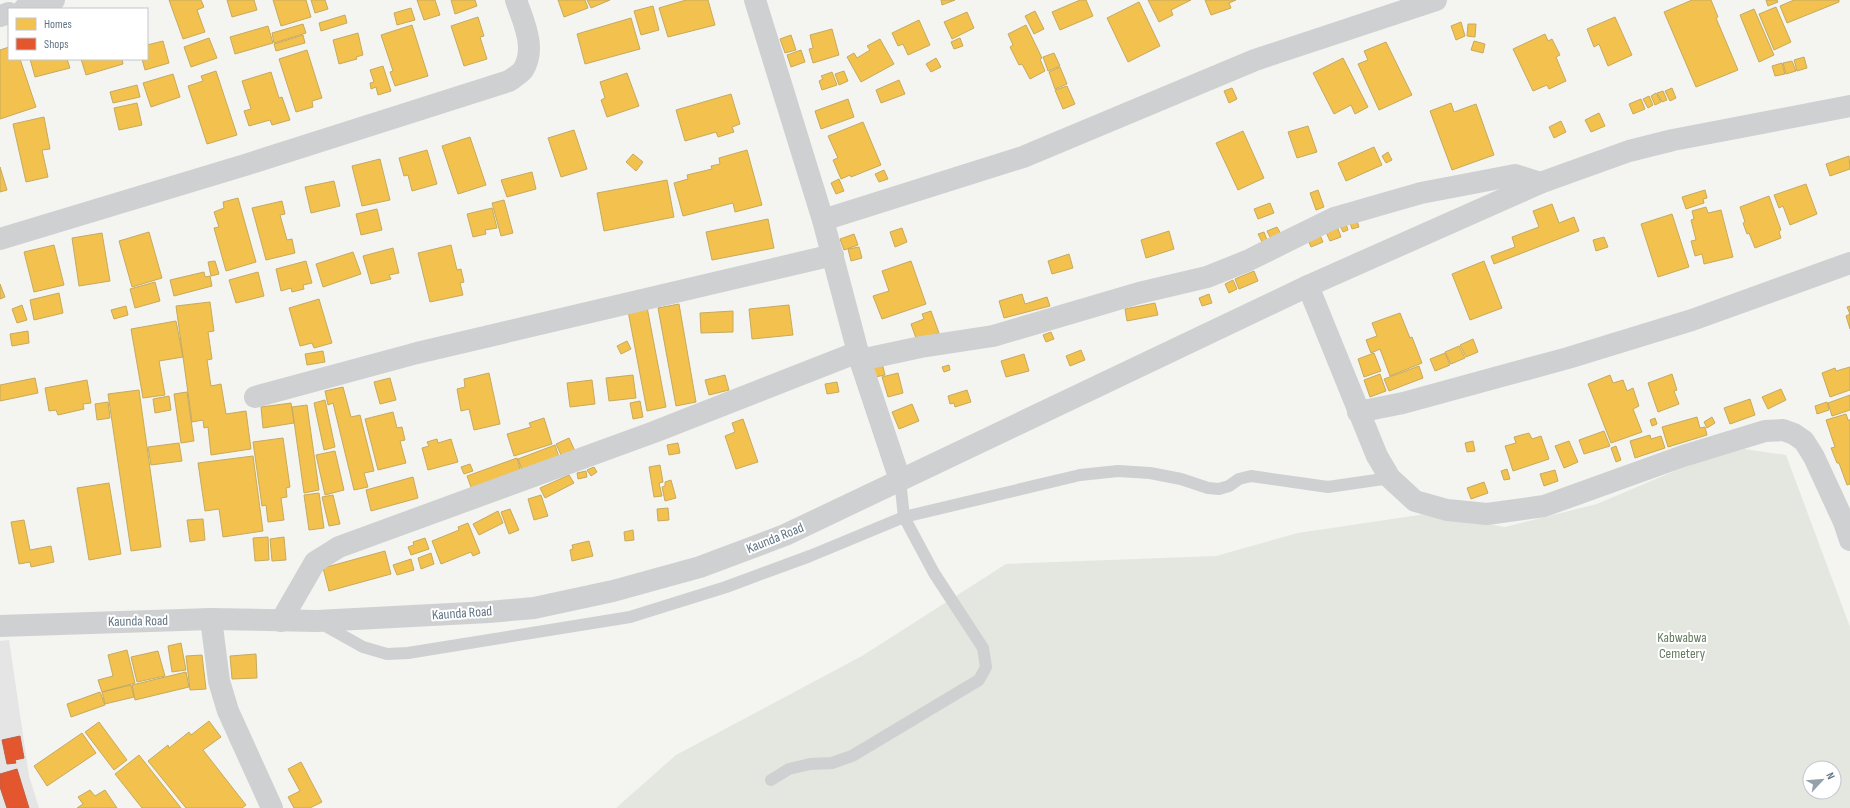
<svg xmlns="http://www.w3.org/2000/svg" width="1850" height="808" font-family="'Sofia Sans Condensed',sans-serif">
  <rect width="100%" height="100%" fill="#f4f4f1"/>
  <path fill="#e4e5e4" d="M9 640 29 776 39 808H0V641Z"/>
  <path fill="#e3e7df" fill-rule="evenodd" d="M1731 447 1786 455 1850 627V808H616L676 755 862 656 1006 564 1216 556 1298 533 1426 514 1505 527 1597 504ZM1810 768H1834V792H1810Z"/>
  <path fill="#f2c14e" stroke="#c6aa5e" d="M169 0H201L204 7 197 10 205 32 183 39Z
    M227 0H254L257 10 232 17Z
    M273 0H306L311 17 281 26Z
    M311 0H325L328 9 315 13Z
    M417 0H435L440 15 424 20Z
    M451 0H475L477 6 455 14Z
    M558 0H585L588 8 564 17Z
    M587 0H610L591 8Z
    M686 0H708L715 25 668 37 659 8Z
    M941 0H955L942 5Z
    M1080 0H1086L1093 16 1060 30 1052 12Z
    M1148 0H1191L1171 10 1173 15 1159 22Z
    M1205 0H1236L1229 3 1231 8 1211 15Z
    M1692 0H1711L1718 17 1716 18 1738 70 1696 87 1664 12Z
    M1766 0H1777L1778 2 1768 6Z
    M1794 0H1839V2L1787 23 1780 6Z
    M1139 2 1160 46 1128 62 1107 18Z
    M653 6 659 30 641 35 634 11Z
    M1776 7 1791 42 1774 50 1759 14Z
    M411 8 415 20 397 25 394 13Z
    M1754 9 1774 55 1759 62 1740 15Z
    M1035 11 1044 29 1034 34 1025 16Z
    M967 12 974 28 952 39 944 22Z
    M345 15 347 23 321 31 319 23Z
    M478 17 484 36 480 37 487 59 464 66 451 26Z
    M1615 17 1632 55 1608 66 1599 44 1594 47 1587 29Z
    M631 18 640 49 585 64 577 34Z
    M919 20 930 45 908 55 903 44 898 46 892 33Z
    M1461 22 1465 36 1456 40 1451 26Z
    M303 24 306 33 274 43 272 33Z
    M1468 24H1476L1475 37 1467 36Z
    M412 25 428 76 395 86 390 72 393 71 381 35Z
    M1026 25 1042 58 1040 59 1045 71 1030 79 1022 64 1019 65 1010 47 1013 45 1008 34Z
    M268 26 273 43 235 54 230 37Z
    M832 29 839 55 813 63 809 49 813 48 810 35Z
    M358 33 363 55 356 57 357 59 339 64 333 40Z
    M1545 34 1548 41 1552 39 1560 55 1556 57 1566 81 1549 89 1547 85 1533 91 1513 49Z
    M303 35 305 43 276 51 274 44Z
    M791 35 796 50 785 53 780 39Z
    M209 38 217 58 191 67 184 47Z
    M960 38 963 46 954 49 951 42Z
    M880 39 894 64 861 82 847 57 854 53 857 58 870 50 867 46Z
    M163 41 169 63 145 70 142 59H147V45Z
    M1474 41 1485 44 1483 53 1471 50Z
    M1386 42 1412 95 1379 110 1358 64 1368 60 1364 51Z
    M9 47V59H20L36 107 0 119V50Z
    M307 50 322 98 312 101 313 107 296 112 279 59Z
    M801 50 805 62 791 67 787 55Z
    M1054 53 1060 66 1048 71 1043 57Z
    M1804 57 1807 68 1797 71 1794 60Z
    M936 58 941 67 931 72 926 64Z
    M1343 58 1368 107 1355 114 1351 105 1334 114 1313 73Z
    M30 59H67L70 68 35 77Z
    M81 59H122L123 64 86 75Z
    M1792 61 1796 71 1786 74 1783 63Z
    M1782 63 1785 74 1775 76 1772 66Z
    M383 66 391 91 378 95 376 87 371 89 370 83 374 82 370 70Z
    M1060 67 1067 84 1055 89 1049 72Z
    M216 71 237 135 207 144 188 86 203 81 201 76Z
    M844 71 848 81 839 85 835 74Z
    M271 72 279 98 282 97 290 120 272 125 270 120 249 126 244 111 251 109 242 81Z
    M832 72 837 85 822 90 819 81 823 79 821 76Z
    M627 73 639 106 607 117 601 100 605 98 600 82Z
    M173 74 180 97 151 107 143 83Z
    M899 80 905 94 881 103 876 90Z
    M137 85 140 97 113 103 110 92Z
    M1067 86 1075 104 1063 109 1055 90Z
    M1232 88 1237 99 1229 103 1224 91Z
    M1672 88 1676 98 1670 101 1665 91Z
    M1663 91 1667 100 1662 102 1657 93Z
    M1656 93 1661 102 1655 105 1651 96Z
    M731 94 740 124 732 127 734 132 718 137 716 132 685 141 676 110Z
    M1649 96 1653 105 1648 108 1643 99Z
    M848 99 854 117 821 129 815 111Z
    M1641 99 1645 109 1633 114 1629 104Z
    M137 103 142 125 119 130 114 108Z
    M1451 103 1454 112 1476 104 1494 155 1452 170 1430 111Z
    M1599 113 1605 126 1591 132 1585 120Z
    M44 117 50 149 42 150 48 177 26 182 13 124Z
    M1561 121 1566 132 1554 138 1549 127Z
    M863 122 881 165 851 177 850 175 841 179 833 160 838 158 828 136Z
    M1308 126 1317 152 1297 158 1288 132Z
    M574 130 587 169 561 177 548 138Z
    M1243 131 1264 178 1238 190 1216 143Z
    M470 137 486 185 458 194 442 146Z
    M1374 147 1382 165 1346 181 1338 163Z
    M427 150 437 184 412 191 408 175 404 176 399 158Z
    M747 150 762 205 735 212 733 203 683 216 674 183 688 179 687 175 712 169 711 166 720 164 719 158Z
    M1388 152 1392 160 1386 163 1382 156Z
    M633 154 643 162 636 171 626 162Z
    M1849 156 1850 169 1830 176 1826 164Z
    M380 159 390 200 362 206 352 166Z
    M0 167 7 190 0 192Z
    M884 170 888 179 879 182 875 174Z
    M532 172 536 189 507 197 501 180Z
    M839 179 844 191 836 194 831 183Z
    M667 180 674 217 604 231 597 193Z
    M334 181 340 206 311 213 305 187Z
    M1806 184 1817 214 1790 225 1783 206 1779 208 1774 195Z
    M1318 190 1324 207 1316 210 1310 193Z
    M1705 190 1707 198 1703 199 1704 203 1686 209 1682 197Z
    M1769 196 1781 230 1779 232 1781 238 1755 248 1749 233 1747 234 1743 223 1745 222 1740 207Z
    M238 198 256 262 226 271 214 228 219 227 214 212 224 208 223 202Z
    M504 200 513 233 501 236 492 203Z
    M282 201 285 214 280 215 287 240 292 239 295 253 266 260 252 208Z
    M1270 203 1274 213 1258 219 1254 209Z
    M1552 204 1559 223 1574 217 1579 231 1494 264 1491 256 1515 247 1512 237 1539 227 1533 211Z
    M1706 207 1708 213 1721 210 1733 257 1704 264 1702 254 1695 256 1691 241 1696 240 1691 220 1694 219 1692 211Z
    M492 208 497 228 485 230 486 234 473 237 467 214Z
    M377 209 382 230 361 235 356 214Z
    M1672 214 1689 267 1658 277 1641 224Z
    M768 219 774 248 712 260 706 232Z
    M1357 221 1359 227 1352 229 1350 223Z
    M1346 224 1348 230 1343 232 1340 226Z
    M1337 226 1341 237 1330 241 1325 230Z
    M1277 227 1281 234 1271 239 1267 231Z
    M902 228 907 242 895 247 890 232Z
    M1169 231 1174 249 1146 258 1141 240Z
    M149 232 162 278 132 287 119 241Z
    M1264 232 1267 240 1262 242 1258 234Z
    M102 233 110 281 79 286 72 238Z
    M854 234 858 245 844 250 840 239Z
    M1320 235 1323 242 1311 247 1308 240Z
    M1604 237 1608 247 1596 251 1593 240Z
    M54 245 64 285 34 292 24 252Z
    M451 245 457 270 461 269 464 282 460 283 463 295 430 302 418 253Z
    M859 247 862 258 851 261 848 249Z
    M393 248 399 273 389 275 391 279 371 284 363 256Z
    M353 252 361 274 323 287 316 264Z
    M1069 254 1073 268 1052 274 1048 261Z
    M215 261 219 274 211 276 208 262Z
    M306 261 312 283 303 285 304 289 292 292 291 288 281 291 276 269Z
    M911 261 926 304 882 319 873 296 889 291 882 271Z
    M1484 261 1502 308 1470 320 1452 274Z
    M1254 271 1258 281 1239 289 1235 279Z
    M204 272 205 277 210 276 212 286 174 296 170 280Z
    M258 272 264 296 236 303 229 280Z
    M1233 280 1237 289 1229 293 1225 284Z
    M155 282 160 301 135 308 130 289Z
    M0 284 5 297 0 299Z
    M59 293 63 313 34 320 30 300Z
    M1022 294 1025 304 1047 297 1050 306 1004 318 999 301Z
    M1209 294 1212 303 1202 306 1199 298Z
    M319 299 332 343 314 348 312 343 300 346 289 308Z
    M210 302 214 331 208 332 212 359 207 360 211 386 221 384 226 414 246 411 251 449 211 455 208 427 204 428 203 420 192 422 176 306Z
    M1155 303 1158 315 1127 321 1125 309Z
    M679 304 696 402 676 406 658 308Z
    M22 305 27 320 17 323 12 309Z
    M789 305 793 335 752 339 749 309Z
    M126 306 128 315 114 319 111 310Z
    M1850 306V329L1846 316 1850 314 1847 307Z
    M647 307 666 407 647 411 628 311Z
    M733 311V332L701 333 700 313Z
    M931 311 939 333 917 341 911 324 924 319 922 314Z
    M1400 313 1410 338 1412 337 1422 363 1390 376 1380 349 1371 353 1366 340 1377 336 1372 323Z
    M176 321 183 357 159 361 165 395 143 398 131 329Z
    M28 331 29 343 12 346 10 334Z
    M1051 332 1054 339 1046 342 1043 335Z
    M1473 339 1478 352 1466 357 1460 345Z
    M627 341 631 349 621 354 617 346Z
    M1459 346 1465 358 1451 364 1445 352Z
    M1081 350 1085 360 1070 366 1066 356Z
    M323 351 325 362 307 365 305 354Z
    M1374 353 1381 371 1364 377 1358 359Z
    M1445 353 1450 365 1435 371 1430 359Z
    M1024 354 1029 371 1006 377 1001 361Z
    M881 359 885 375 875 377 871 362Z
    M949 365 950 370 944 372 942 367Z
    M1419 366 1423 378 1389 391 1384 379Z
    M1850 367V390L1830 397 1822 373 1835 368 1836 371Z
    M489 373 500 424 474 430 469 409 461 411 457 389 465 387 464 379Z
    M898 373 903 393 888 397 882 377Z
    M1380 374 1386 391 1370 397 1364 380Z
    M1672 374 1677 390 1674 391 1679 404 1658 412 1648 383Z
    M633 375 636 398 609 401 606 378Z
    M725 375 729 390 709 395 705 380Z
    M1610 375 1613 383 1623 380 1627 391 1633 388 1639 406 1633 409 1642 432 1611 443 1588 384Z
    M35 378 38 393 0 401V385Z
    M390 378 396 400 380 404 374 382Z
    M87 380 91 403 83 404 84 409 58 415 56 410 49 411 45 388Z
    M592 380 595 404 570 407 567 383Z
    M837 382 839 392 827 394 825 384Z
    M343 387 351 417 360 415 374 471 364 473 368 487 354 490 333 403 328 405 325 391Z
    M1781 389 1786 400 1768 409 1762 397Z
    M139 390 161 547 131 551 108 394Z
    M967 390 971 402 955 407 954 403 950 404 948 396Z
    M187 392 194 441 181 443 174 394Z
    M1850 395V410L1832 416 1828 403Z
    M169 396 171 410 155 413 153 399Z
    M1750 399 1755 415 1730 424 1724 408Z
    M325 400 335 447 324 450 314 403Z
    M640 401 643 417 633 419 630 403Z
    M108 402 110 418 97 420 95 404Z
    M1827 402 1829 410 1817 414 1815 406Z
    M291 403 294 423 263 428 261 407Z
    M912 404 919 421 899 429 892 412Z
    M307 405 319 490 304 493 292 407Z
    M393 412 397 428 402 427 405 440 400 441 406 463 378 470 365 419Z
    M1846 414 1848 420H1850V484L1847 485 1839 463H1837L1831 448 1835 447 1826 420Z
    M1697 417 1700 428 1705 427 1707 435 1668 447 1662 427Z
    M1712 417 1715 423 1707 428 1704 422Z
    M544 418 552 444 514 456 507 434 531 427 529 423Z
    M1655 418 1657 424 1652 426 1650 420Z
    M743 419 758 462 736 469 725 436 735 432 732 423Z
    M1604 431 1610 446 1584 454 1579 440Z
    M1529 433 1532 439 1541 436 1549 459 1513 471 1505 446 1516 443 1514 437Z
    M1650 435 1651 439 1661 436 1665 448 1635 458 1630 441Z
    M283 438 290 487 286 488 287 497 281 498 284 520 268 522 266 505 262 506 253 442Z
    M569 438 575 451 562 457 556 444Z
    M437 439 438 443 451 439 458 462 428 470 422 448 429 446 427 442Z
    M1473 441 1475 451 1467 452 1465 443Z
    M1569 441 1578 462 1564 468 1555 446Z
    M179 443 182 461 151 465 148 447Z
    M678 443 680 453 669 455 667 445Z
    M555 445 560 460 523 473 518 459Z
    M1616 446 1621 460 1616 462 1611 448Z
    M335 451 344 490 325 495 316 455Z
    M253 456 263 531 223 537 219 509 205 511 198 463Z
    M517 458 521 472 472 490 467 476Z
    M470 464 473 471 464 474 461 467Z
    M660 465 663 482 659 483 662 496 654 497 649 467Z
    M594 467 597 472 591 476 587 470Z
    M1507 469 1510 479 1504 480 1501 471Z
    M1555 470 1558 481 1544 486 1540 474Z
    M586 471 587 477 578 479 577 473Z
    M569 475 574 483 545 498 540 488Z
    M413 477 418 498 371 511 366 490Z
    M671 480 676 498 665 501 662 487 665 486V482Z
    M1484 482 1488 493 1471 499 1467 488Z
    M109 483 121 554 89 560 77 488Z
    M319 493 324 528 309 530 304 495Z
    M333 495 340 524 329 526 322 497Z
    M541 495 548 516 534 520 528 499Z
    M668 508 669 520 658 521 657 509Z
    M510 509 519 530 509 534 501 512Z
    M498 511 503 523 479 535 473 524Z
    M203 519 205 540 190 542 187 520Z
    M24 520 30 550 51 546 54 562 31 567 30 562 19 564 11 522Z
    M468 523 480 553 473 556 471 552 441 564 432 541 459 530 458 527Z
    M633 530 634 540 625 541 624 532Z
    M268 537 269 560 255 561 253 538Z
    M284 537 286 560 272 561 270 539Z
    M425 538 429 549 411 555 408 547 414 545 413 542Z
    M589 541 593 556 572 561 570 550 573 549 572 545Z
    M385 551 391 574 329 591 323 568Z
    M431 553 434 564 421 569 418 558Z
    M411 559 414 570 397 575 393 565Z
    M181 643 186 670 172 672 168 646Z
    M127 650 135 683 102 692 98 680 113 676 108 655Z
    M158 651 165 676 137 682 131 657Z
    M256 654 257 678 232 679 230 656Z
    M202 655 206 689 190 690 186 656Z
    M186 672 189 687 135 700 132 685Z
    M131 685 134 697 105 704 102 692Z
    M100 692 105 705 71 717 67 704Z
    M209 721 221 737 203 750 246 805 242 808H186L148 761 168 745 169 748 189 732 191 735Z
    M99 722 127 760 114 770 85 732Z
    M82 733 96 753 47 786 34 766Z
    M139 755 181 808H142L115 774Z
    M301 762 322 802 310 808H294L288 797 300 791 288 769Z
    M90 790 95 796 105 790 117 808H77L83 804 78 797Z"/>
  <path fill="#e4572e" stroke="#bd6048" d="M20 736 24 758 15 760 16 763 7 764 2 740Z
    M17 769 29 808H7L0 787V774Z"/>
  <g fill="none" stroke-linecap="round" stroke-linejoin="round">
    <path stroke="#cfd0d1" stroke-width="12" d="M322 624 363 647 387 654 408 653 630 617 726 587 810 556 904 517 1080 475 1118 471 1150 473 1181 479 1208 488 1219 489 1229 486 1239 479 1251 476 1328 487 1390 478
      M771 780 789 769 810 764 832 763 852 756 979 680 986 667 983 648 934 573 904 517 900 480"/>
    <path stroke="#cfd0d1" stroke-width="22" d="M24 9 54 0
      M0 16 9 13
      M823 220 1023 157 1255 60 1436 0
      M0 239 245 165 509 81C513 78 520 74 523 70 537 48 523 21 516 0
      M1308 286 1377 456 1390 478 1415 501 1447 510 1487 514 1544 506 1683 456 1765 431 1783 430 1794 434 1804 441 1814 457 1844 522 1850 540
      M860 360 921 347 993 336 1139 293 1207 277 1247 261 1334 218 1421 193 1515 175 1540 183
      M255 397 417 353 833 255
      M1358 412 1403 403 1568 358 1692 320 1850 263
      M211 619 219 681 228 711 272 808
      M281 621 315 562 339 547 654 432 858 352"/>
    <path stroke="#cfd0d1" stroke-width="22" d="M755 0 823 220 860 360 900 480
      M0 626 211 619 317 621 489 612 534 608 613 591 700 567 785 535 1308 286 1540 183 1629 151 1673 140 1850 106"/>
  </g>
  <g text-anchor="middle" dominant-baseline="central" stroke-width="4" stroke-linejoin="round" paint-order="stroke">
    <g font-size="14" fill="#617484" stroke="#fff">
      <text transform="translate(775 538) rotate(-22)">Kaunda Road</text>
      <text transform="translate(462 613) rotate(-4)">Kaunda Road</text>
      <text transform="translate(138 621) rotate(-1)">Kaunda Road</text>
    </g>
    <g font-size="14" fill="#667b60" stroke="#fff">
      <text x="1682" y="637">Kabwabwa<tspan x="1682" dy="16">Cemetery</tspan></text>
    </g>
  </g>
  <rect x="8" y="8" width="140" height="52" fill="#ffffff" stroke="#c0c7ce"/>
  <rect x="16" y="18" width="20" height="12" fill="#f2c14e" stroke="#c0c7ce"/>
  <text x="44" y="28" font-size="12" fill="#617484">Homes</text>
  <rect x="16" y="38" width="20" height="12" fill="#e4572e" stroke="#c0c7ce"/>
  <text x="44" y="48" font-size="12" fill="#617484">Shops</text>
  <g transform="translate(1822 780) rotate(64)"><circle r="19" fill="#ffffff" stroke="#c0c7ce"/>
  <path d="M0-3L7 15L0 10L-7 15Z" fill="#94a1aa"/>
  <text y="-6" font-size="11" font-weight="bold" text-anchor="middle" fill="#617484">N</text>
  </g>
</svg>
